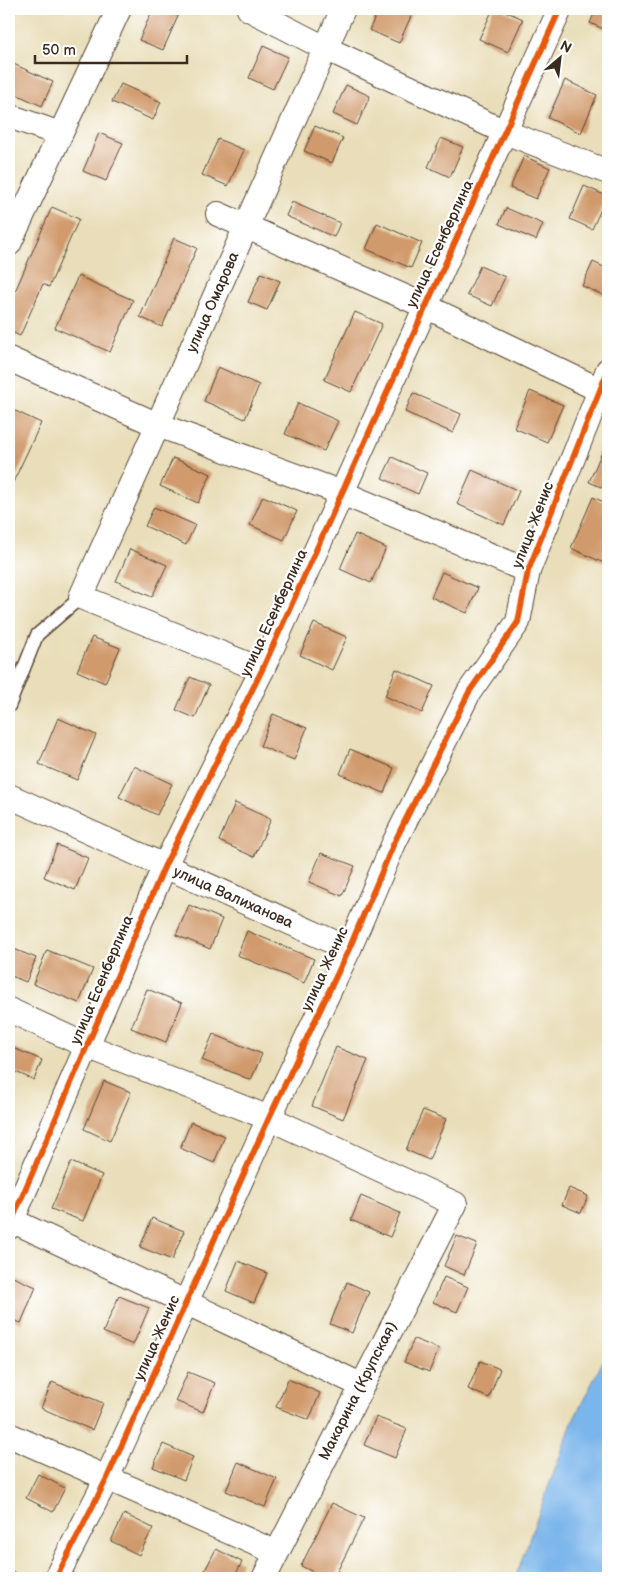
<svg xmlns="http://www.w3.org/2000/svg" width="617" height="1587" font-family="'Balsamiq Sans',sans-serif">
  <rect width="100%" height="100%" fill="#fff"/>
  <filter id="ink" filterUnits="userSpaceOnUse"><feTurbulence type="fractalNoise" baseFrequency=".02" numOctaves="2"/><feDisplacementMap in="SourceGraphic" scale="10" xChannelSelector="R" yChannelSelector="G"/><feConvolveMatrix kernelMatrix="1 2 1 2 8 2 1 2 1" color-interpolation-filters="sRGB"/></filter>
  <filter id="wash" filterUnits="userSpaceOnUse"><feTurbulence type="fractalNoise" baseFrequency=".0096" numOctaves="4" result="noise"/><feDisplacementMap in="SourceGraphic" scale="20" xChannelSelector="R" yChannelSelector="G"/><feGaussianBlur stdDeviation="1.12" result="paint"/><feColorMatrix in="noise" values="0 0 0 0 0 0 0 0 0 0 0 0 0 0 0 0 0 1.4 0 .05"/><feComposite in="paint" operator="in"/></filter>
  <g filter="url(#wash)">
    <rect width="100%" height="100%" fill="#e9deb9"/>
    <path fill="#7ab5eb" stroke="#5a7084" d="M608 1351V1578H515L572 1423Z"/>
    <g id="blocks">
      <path fill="#d09a6c" d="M153 9H168L179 14 163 50 139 40Z
        M379 9H400L412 14 399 43 369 30Z
        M493 9H500L523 19 508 52 479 39Z
        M596 9H608V31L590 23Z
        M263 46 288 57 273 89 249 78Z
        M9 62 53 82 42 106 9 91Z
        M565 80 597 95 581 133 548 118Z
        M121 84 161 102 153 120 112 102Z
        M346 85 370 96 357 125 333 114Z
        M315 126 343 138 332 163 304 151Z
        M99 133 123 143 106 181 83 171Z
        M441 138 463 147 450 177 428 167Z
        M218 139 244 150 228 186 202 175Z
        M524 156 550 168 536 199 510 188Z
        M584 186 607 196 592 229 570 219Z
        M292 202 340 223 334 237 286 216Z
        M52 207 79 219 49 287 43 284 20 336 9 331V305Z
        M506 208 543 224 536 240 499 224Z
        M377 223 422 243 411 268 366 249Z
        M174 238 197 248 162 327 140 317Z
        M593 262 608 269V297L582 286Z
        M480 266 505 277 492 306 467 295Z
        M261 273 280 281 267 310 248 302Z
        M78 276 133 300 110 352 55 328Z
        M355 312 382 324 351 392 324 380Z
        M218 367 259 385 245 419 204 401Z
        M530 391 563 405 547 442 514 428Z
        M413 393 461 414 453 433 405 412Z
        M298 403 338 421 324 451 285 434Z
        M9 408 41 423 9 491Z
        M608 438V490L589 482Z
        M392 457 427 473 418 494 382 478Z
        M173 458 211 474 198 503 160 486Z
        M472 470 519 491 504 525 457 504Z
        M263 496 297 511 284 540 250 525Z
        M593 497 608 504V560L606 564 571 548Z
        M154 507 195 525 186 545 145 526Z
        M355 534 386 548 371 583 340 569Z
        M130 549 167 565 152 597 116 581Z
        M442 572 478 588 467 613 431 597Z
        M314 623 347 637 332 670 300 655Z
        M92 637 120 648 105 683 77 671Z
        M396 669 434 686 422 713 385 696Z
        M190 677 209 685 195 718 176 710Z
        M273 714 307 728 294 760 260 746Z
        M58 718 96 735 77 780 39 764Z
        M350 749 394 768 384 793 340 774Z
        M134 766 172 784 157 815 119 797Z
        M235 803 271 819 254 857 219 841Z
        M57 845 88 858 75 890 44 877Z
        M321 853 355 866 342 896 309 882Z
        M189 905 222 919 210 949 176 935Z
        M247 931 314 959 304 983 237 955Z
        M9 947 36 958 26 982 9 975Z
        M47 950 93 969 79 1003 33 984Z
        M147 989 182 1003 166 1042 131 1028Z
        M213 1034 262 1054 251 1080 202 1060Z
        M336 1047 368 1060 343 1119 312 1106Z
        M13 1048 42 1060 34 1080 9 1069V1057Z
        M104 1081 131 1092 110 1141 84 1129Z
        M423 1110 446 1119 429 1160 406 1150Z
        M191 1122 225 1136 214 1163 180 1148Z
        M71 1162 102 1175 83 1221 51 1209Z
        M569 1188 588 1196 581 1213 562 1205Z
        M361 1196 400 1213 390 1237 351 1220Z
        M152 1218 184 1231 172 1260 140 1247Z
        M457 1236 477 1244 464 1275 444 1266Z
        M238 1261 267 1273 254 1303 226 1291Z
        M13 1277 36 1287 21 1323 9 1318V1286Z
        M444 1277 468 1287 457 1312 433 1302Z
        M347 1282 369 1292 352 1333 330 1324Z
        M119 1296 149 1308 133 1345 103 1332Z
        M414 1339 439 1349 429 1372 404 1362Z
        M480 1361 500 1369 489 1398 468 1389Z
        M188 1372 215 1383 203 1412 175 1401Z
        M288 1379 320 1393 309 1420 276 1407Z
        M52 1382 103 1403 92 1430 41 1408Z
        M376 1417 407 1429 395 1458 364 1445Z
        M163 1444 193 1457 184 1480 153 1467Z
        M238 1462 277 1479 265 1507 226 1491Z
        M38 1474 65 1488 53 1512 26 1498Z
        M332 1503 364 1518 334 1578H325L301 1566Z
        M124 1514 153 1528 139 1555 111 1541Z
        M216 1549 242 1562 234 1578H201Z
        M9 1570 26 1578H9Z"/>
    </g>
  </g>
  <g filter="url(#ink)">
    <use href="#blocks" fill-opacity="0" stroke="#554535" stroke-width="1"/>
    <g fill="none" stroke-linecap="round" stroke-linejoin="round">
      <g stroke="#554535" stroke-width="15">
        <path id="lane" d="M9 706 37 635 81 597"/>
      </g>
      <g stroke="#554535" stroke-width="26">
        <g id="street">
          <path d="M249 9 325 48 505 132 608 172"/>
          <path d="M9 116 60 134"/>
          <path d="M218 214 425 306 608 394"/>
          <path d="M9 244 119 9"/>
          <path d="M9 359 158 425 342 493 528 571"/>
          <path id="s1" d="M262 670 81 597 343 9"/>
          <path id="s2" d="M9 796 349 949"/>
          <path d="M9 1010 87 1046 269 1118 455 1204 264 1578"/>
          <path d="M9 1219 361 1385"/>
          <path d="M9 1227 165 865 262 670 560 9"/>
          <path d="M9 1435 275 1552"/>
          <path d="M56 1578 107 1478 269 1118 349 949 394 843 469 692 518 622 528 571 608 370"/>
        </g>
      </g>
      <use href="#lane" stroke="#fff" stroke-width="12"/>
      <use href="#street" stroke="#fff" stroke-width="24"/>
      <g stroke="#fff" stroke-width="9">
        <path id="cycleway" d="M9 1227 165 865 262 670 560 9
          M56 1578 107 1478 269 1118 349 949 394 843 469 692 518 622 528 571 608 370"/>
      </g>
      <use href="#cycleway" stroke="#e8590c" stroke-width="6"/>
    </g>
  </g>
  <g text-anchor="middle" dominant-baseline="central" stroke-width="4.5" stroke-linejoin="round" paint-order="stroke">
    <g font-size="15" fill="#3b2a1e" stroke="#fff">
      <text transform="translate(440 244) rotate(-65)">улица Есенберлина</text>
      <text stroke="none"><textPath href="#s1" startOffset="518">улица Омарова</textPath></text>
      <text transform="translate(533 525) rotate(-69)">улица Женис</text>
      <text transform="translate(274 613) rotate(-65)">улица Есенберлина</text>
      <text stroke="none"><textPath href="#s2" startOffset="246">улица Валиханова</textPath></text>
      <text transform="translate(325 969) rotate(-65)">улица Женис</text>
      <text transform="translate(102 980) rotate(-67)">улица Есенберлина</text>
      <text transform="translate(157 1338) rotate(-66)">улица Женис</text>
      <text transform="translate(358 1391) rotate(-63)">Макарина (Крупская)</text>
    </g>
  </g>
  <rect width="617" height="1587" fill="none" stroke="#fff" stroke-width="30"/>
  <g transform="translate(560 58) rotate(28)" stroke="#ffffff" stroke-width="4" paint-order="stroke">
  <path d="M0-4L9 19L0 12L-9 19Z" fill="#3b2a1e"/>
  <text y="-8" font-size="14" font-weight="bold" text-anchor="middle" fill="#3b2a1e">N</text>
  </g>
  <path d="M35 55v8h152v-8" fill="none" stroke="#3b2a1e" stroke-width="2.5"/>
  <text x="42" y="55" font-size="15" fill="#3b2a1e" stroke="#ffffff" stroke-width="4" paint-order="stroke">50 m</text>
</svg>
